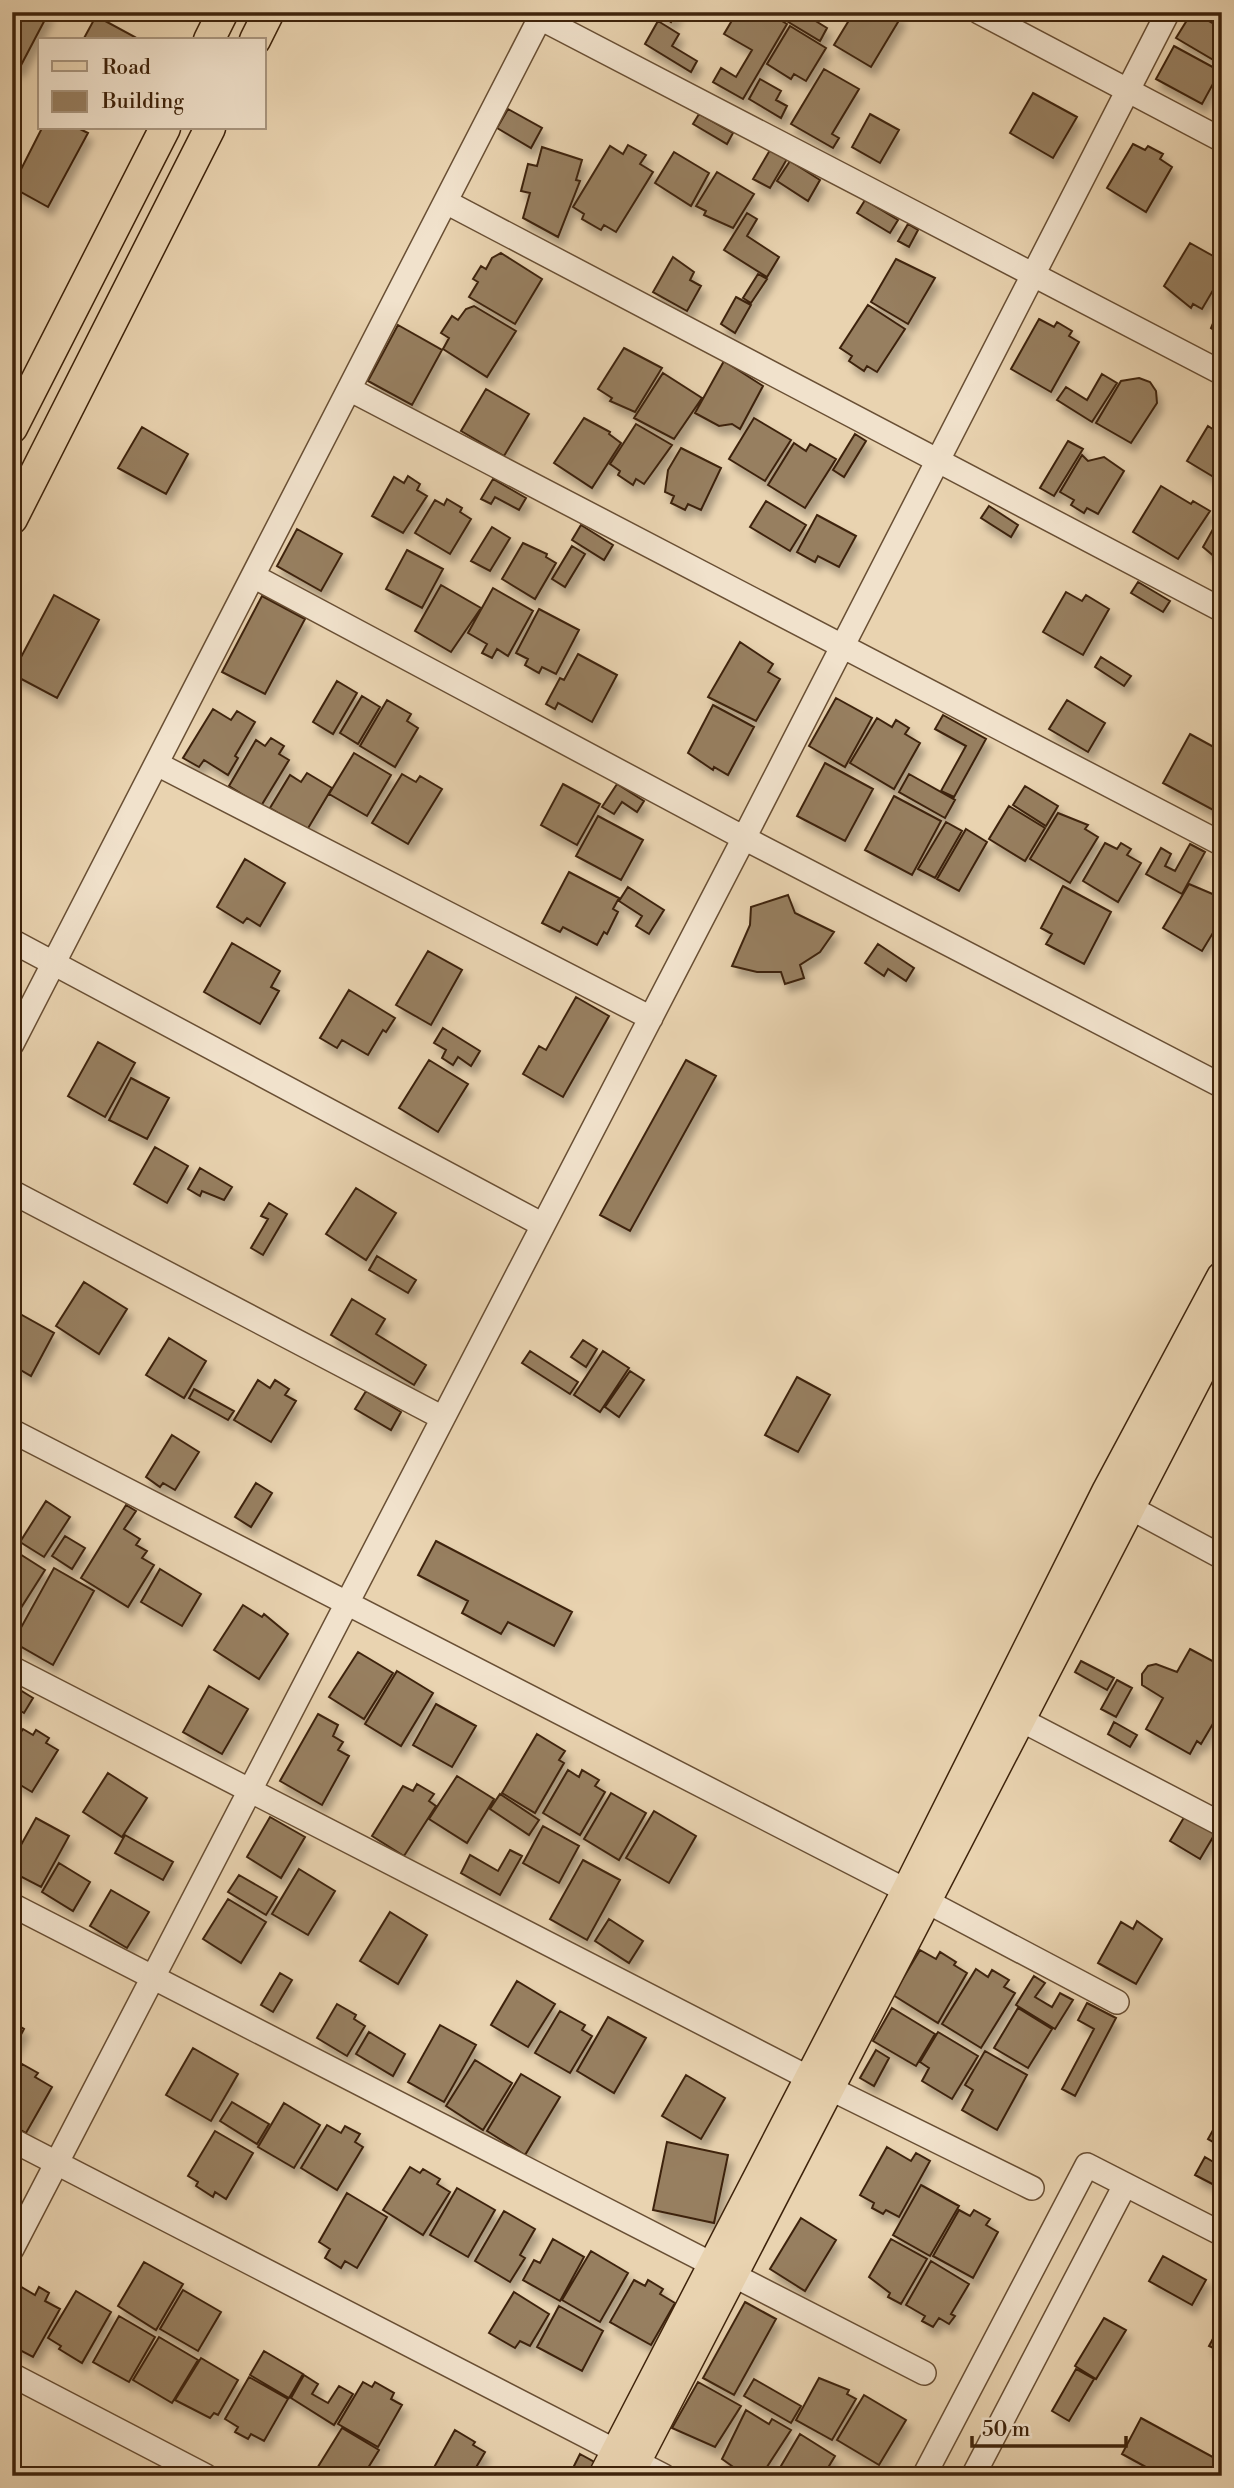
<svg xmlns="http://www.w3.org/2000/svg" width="1234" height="2488" font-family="'Libre Bodoni',serif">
  <defs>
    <filter id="shadow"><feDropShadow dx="4.5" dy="8" stdDeviation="3.5" flood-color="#0004"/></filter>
  </defs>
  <rect width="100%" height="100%" fill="#e9d3b0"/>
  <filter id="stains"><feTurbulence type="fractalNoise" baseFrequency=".00286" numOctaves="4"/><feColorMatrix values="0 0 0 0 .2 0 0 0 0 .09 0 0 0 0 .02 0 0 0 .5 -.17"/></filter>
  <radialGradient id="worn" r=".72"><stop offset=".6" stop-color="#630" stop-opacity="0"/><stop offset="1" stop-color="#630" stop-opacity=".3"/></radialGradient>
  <path fill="#977f61" stroke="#3e230b" stroke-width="2" filter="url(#shadow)" d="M12 12H49L19 69 12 65Z
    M656 12H677L671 22Z
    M737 12H766L787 24 743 99 713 82 721 68 736 77 752 50 724 34Z
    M790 12H807L806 15 827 28 820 41 785 20Z
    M854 12H893L901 17 871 67 834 45Z
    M1192 12 1222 28V65L1176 38Z
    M96 16 135 37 133 40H83Z
    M658 21 679 34 672 46 697 61 691 72 645 44Z
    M790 26 826 48 806 81 794 74 791 79 767 64Z
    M1174 46 1220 71 1202 104 1156 79Z
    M824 69 859 89 832 134 839 138 833 148 791 124Z
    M760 79 781 91 776 100 787 106 781 118 749 99Z
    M1033 93 1077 117 1053 158 1010 133Z
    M508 109 542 128 531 148 497 128Z
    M699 114 733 133 727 144 693 124Z
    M870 114 899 130 880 163 852 147Z
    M42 128H78L88 133 48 207 12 187Z
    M1133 144 1145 150 1148 146 1163 154 1160 159 1172 167 1146 212 1107 188Z
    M628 145 646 155 640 164 653 172 616 232 604 225 601 230 582 219 584 214 573 207 610 146 623 154Z
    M542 147 582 160 576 180 580 181 558 237 523 218 530 193 521 191 528 164 537 166Z
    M770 150 787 159 770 188 753 179Z
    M674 152 709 173 691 206 655 183Z
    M790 161 820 180 808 201 777 181Z
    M717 172 754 194 733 228 704 215 706 211 696 206Z
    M865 200 898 220 890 233 857 213Z
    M747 213 757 219 747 236 779 257 767 277 724 250Z
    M908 224 918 230 909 247 898 241Z
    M1190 243 1222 261V275L1202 309 1193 304 1191 308 1164 286Z
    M501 253 542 279 515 324 469 297 478 282 473 279 481 266 486 269 492 258Z
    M673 257 694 272 690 280 701 286 687 311 653 292Z
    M896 259 935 278 908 324 871 302Z
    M758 274 767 279 751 303 743 298Z
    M736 297 751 305 735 333 721 324Z
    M1222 302V335L1211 328Z
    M868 305 905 329 877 372 867 366 864 371 849 361 852 356 840 348Z
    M474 306 516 331 487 377 443 349 449 338 441 333 452 316 458 320 466 309Z
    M1039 319 1054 327 1057 322 1072 331 1069 336 1079 342 1051 392 1011 369Z
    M398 325 442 350 412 405 368 381Z
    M624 348 662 368 635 412 610 401 612 398 598 389Z
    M724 361 763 386 740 429 732 424 719 426 695 413Z
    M663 373 702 398 674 439 634 418Z
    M1102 374 1117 383 1092 422 1057 400 1066 387 1087 400Z
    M1139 378 1150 382 1156 391 1157 403 1131 443 1096 423 1121 381Z
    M486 389 529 414 504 456 461 431Z
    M584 418 610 432 609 434 621 443 592 488 554 463Z
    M754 418 791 440 765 481 729 459Z
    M636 424 672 445 644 484 636 479 633 485 618 475 620 471 610 464Z
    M1208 426 1222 435V482L1187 461Z
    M142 427 188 454 166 494 118 468Z
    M855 434 866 441 844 477 833 470Z
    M1068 441 1083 449 1054 496 1040 488Z
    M794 443 806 451 810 444 836 459 805 508 768 485Z
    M681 448 721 468 701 510 688 504 685 510 671 503 674 496 665 492 668 470Z
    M1082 455 1088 461 1104 457 1124 471 1098 514 1087 508 1084 513 1071 505 1074 500 1060 492Z
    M408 476 420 484 417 490 427 496 403 533 372 516 394 477 404 483Z
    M493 479 526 498 519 510 495 497 491 504 481 499Z
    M1161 486 1191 504 1193 501 1210 511 1178 559 1133 532Z
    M447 499 462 508 460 512 471 519 450 554 415 533 435 500 444 505Z
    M766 501 806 525 790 551 750 527Z
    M989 506 1018 525 1011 537 981 518Z
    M1222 513V563L1203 547Z
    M817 515 856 536 839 567 818 556 815 562 797 552Z
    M581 525 613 545 604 560 572 540Z
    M492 527 510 538 490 571 471 561Z
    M297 529 342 554 321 591 277 566Z
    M523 543 547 554 546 557 556 563 535 599 502 579Z
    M572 546 585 554 565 587 552 579Z
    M407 550 443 569 422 608 386 589Z
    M1138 582 1170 601 1163 612 1131 593Z
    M441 585 481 608 451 652 415 631Z
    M493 588 533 611 508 656 497 649 492 658 482 653 487 644 468 633Z
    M1066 592 1082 601 1086 595 1109 609 1083 655 1043 632Z
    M54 595 99 620 57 698 12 674Z
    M262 596 305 619 265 694 222 672Z
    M539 609 579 630 556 674 542 667 539 673 525 665 528 659 516 653Z
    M740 642 773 664 768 672 780 679 756 721 708 697Z
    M578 654 617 675 592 722 558 703 555 709 546 704 560 678 564 680Z
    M1101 657 1131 676 1124 686 1095 667Z
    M337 681 357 693 333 734 313 722Z
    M362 696 380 707 358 744 340 733Z
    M836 698 872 718 845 767 809 746Z
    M387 700 411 714 407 721 418 728 395 767 360 746Z
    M1067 700 1105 723 1088 752 1049 729Z
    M713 705 754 727 728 775 714 767 713 770 688 753Z
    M213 709 231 720 237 711 255 722 235 756 238 758 228 775 204 760 199 767 183 758Z
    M943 715 986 739 954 797 941 791 966 746 935 729Z
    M877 718 892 727 896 720 909 728 905 734 920 743 894 789 850 763Z
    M1190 734 1221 751 1215 762 1222 766V800L1215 811 1163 783Z
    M271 738 284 746 279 754 289 760 261 806 229 786 256 740 265 746Z
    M354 753 391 775 367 816 329 794Z
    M825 763 873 789 845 841 797 816Z
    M307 773 332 788 307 830 270 808 290 775 301 782Z
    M402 774 416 782 420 776 442 789 408 844 372 823Z
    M909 774 955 800 945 818 899 792Z
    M563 784 600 804 577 845 541 825Z
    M617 784 644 801 637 812 622 802 614 814 602 807Z
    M1025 786 1058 806 1046 826 1013 805Z
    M894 796 941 821 912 875 865 850Z
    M1009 806 1045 828 1025 861 989 839Z
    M1058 813 1088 825 1085 829 1098 837 1070 883 1030 859Z
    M598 816 643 840 621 880 576 856Z
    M946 822 962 831 935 878 918 869Z
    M966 829 987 842 959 891 937 879Z
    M1105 843 1117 849 1121 843 1131 849 1127 855 1141 863 1118 902 1083 881Z
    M1190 844 1205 852 1182 894 1146 874 1161 848 1171 854 1165 866 1175 871Z
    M245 859 285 883 260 926 247 918 243 923 217 907Z
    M569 872 619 898 613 909 618 912 607 934 604 932 597 945 563 927 560 932 542 923Z
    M1189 884 1222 898V918L1202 951 1163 928Z
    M1063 886 1111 912 1084 964 1046 944 1052 934 1041 928Z
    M628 887 664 910 649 934 636 926 642 916 619 901Z
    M788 895 795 913 834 932 820 952 800 965 804 978 785 984 781 972H757L732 966 750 925 751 907Z
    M232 943 280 971 271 987 279 991 260 1024 204 992Z
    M878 944 914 968 906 981 888 969 884 976 865 963Z
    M428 951 462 970 431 1025 396 1005Z
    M349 990 395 1018 386 1032 383 1030 368 1055 342 1040 337 1048 320 1038Z
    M576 997 609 1016 563 1097 523 1074 539 1046 546 1050Z
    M443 1028 480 1051 471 1066 458 1057 453 1065 442 1058 446 1050 434 1043Z
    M98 1042 135 1063 105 1117 68 1096Z
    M429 1060 468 1084 438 1132 399 1108Z
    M686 1060 716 1076 630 1231 600 1215Z
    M131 1078 169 1098 147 1139 109 1120Z
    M155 1147 188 1166 167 1203 134 1184Z
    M200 1168 232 1187 224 1200 202 1191 200 1196 188 1189Z
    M356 1188 396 1213 366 1260 326 1234Z
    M269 1203 287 1214 263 1255 251 1248 268 1219 261 1216Z
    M377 1256 416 1280 408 1293 369 1270Z
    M84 1282 127 1309 99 1354 56 1326Z
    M352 1299 385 1319 376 1334 426 1365 414 1385 331 1335Z
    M13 1310 54 1333 31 1376 12 1365Z
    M169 1338 206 1361 184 1398 146 1375Z
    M583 1340 597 1349 586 1367 571 1357Z
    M530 1351 578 1382 570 1394 522 1363Z
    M603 1351 629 1368 600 1412 574 1395Z
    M630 1371 644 1380 619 1417 605 1407Z
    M797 1377 830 1395 798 1452 765 1435Z
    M258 1380 270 1388 275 1380 289 1389 285 1395 296 1401 271 1442 234 1420Z
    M194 1389 234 1411 228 1420 189 1398Z
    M366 1391 401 1412 391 1430 355 1409Z
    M172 1435 199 1452 175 1490 163 1483 160 1487 146 1477Z
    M256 1483 272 1493 251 1527 235 1517Z
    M46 1501 70 1517 44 1557 20 1542Z
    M126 1505 136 1511 124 1529 140 1539 136 1545 147 1551 142 1558 154 1565 128 1607 81 1578Z
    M65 1536 85 1548 72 1569 52 1556Z
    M436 1541 572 1612 554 1646 508 1622 501 1634 462 1613 468 1601 418 1575Z
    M12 1549 45 1570 12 1622Z
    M54 1568 94 1591 53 1665 13 1642Z
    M160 1569 201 1594 182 1626 141 1602Z
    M243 1605 262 1617 264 1614 288 1634 259 1679 214 1650Z
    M1190 1649 1222 1666V1721L1214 1722 1201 1744 1197 1741 1190 1754 1146 1729 1163 1698 1142 1685V1674L1148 1666 1156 1664 1177 1672Z
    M358 1652 393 1673 364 1719 329 1697Z
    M1081 1661 1114 1678 1107 1690 1075 1672Z
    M397 1671 433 1693 401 1746 365 1724Z
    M1117 1680 1132 1688 1116 1717 1101 1709Z
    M12 1685 33 1698 24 1713 12 1706Z
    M209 1686 248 1709 222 1754 183 1732Z
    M436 1704 476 1726 452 1767 413 1745Z
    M318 1714 338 1725 333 1736 343 1742 338 1750 349 1756 322 1805 280 1781Z
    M1114 1722 1137 1735 1130 1747 1108 1734Z
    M23 1729 33 1735 36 1730 49 1738 46 1743 58 1750 32 1792 12 1780V1746Z
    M537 1734 565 1751 559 1760 564 1763 535 1813 502 1793Z
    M568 1770 579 1777 582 1770 599 1780 595 1786 605 1792 580 1835 543 1813Z
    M108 1773 147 1798 122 1837 83 1812Z
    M457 1776 494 1799 467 1843 429 1819Z
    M417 1784 434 1794 429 1801 436 1806 404 1856 372 1836 403 1786 413 1791Z
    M611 1793 646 1813 619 1860 584 1839Z
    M500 1794 539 1820 529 1835 490 1809Z
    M654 1811 696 1836 669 1883 626 1858Z
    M1186 1814 1216 1832 1200 1859 1170 1841Z
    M270 1817 305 1837 281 1878 247 1857Z
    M36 1818 69 1836 41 1887 12 1872V1861Z
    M543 1826 579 1846 559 1883 523 1863Z
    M125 1835 173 1862 163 1880 115 1853Z
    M510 1850 522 1856 500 1895 461 1873 470 1855 498 1871Z
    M583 1860 620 1880 587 1940 550 1919Z
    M59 1863 90 1882 73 1911 42 1892Z
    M299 1869 335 1891 308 1935 272 1914Z
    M239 1875 277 1897 266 1915 228 1892Z
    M111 1890 149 1912 127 1948 90 1926Z
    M228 1899 266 1922 241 1963 203 1939Z
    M390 1912 427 1935 398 1984 360 1961Z
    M609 1919 643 1941 629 1963 595 1941Z
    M1137 1921 1162 1939 1136 1984 1098 1963 1121 1922 1133 1929Z
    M920 1950 936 1959 940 1952 956 1962 954 1965 967 1973 938 2023 893 1995Z
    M976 1969 988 1977 992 1970 1009 1980 1004 1987 1015 1993 981 2048 942 2024Z
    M280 1973 292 1980 273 2012 261 2005Z
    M1034 1976 1045 1983 1035 1997 1052 2007 1060 1993 1073 2000 1055 2029 1016 2005Z
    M517 1981 555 2004 528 2047 491 2025Z
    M1087 2003 1116 2018 1075 2096 1062 2089 1094 2029 1078 2020Z
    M337 2004 356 2015 354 2019 365 2026 347 2056 317 2038Z
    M892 2008 935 2034 916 2066 873 2041Z
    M1018 2008 1052 2029 1028 2068 994 2048Z
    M560 2011 585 2025 582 2030 592 2036 570 2073 535 2053Z
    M608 2017 646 2038 614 2093 577 2071Z
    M12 2022 24 2029 12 2052Z
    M440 2025 476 2045 444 2102 408 2082Z
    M369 2032 405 2054 393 2076 356 2054Z
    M938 2032 978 2056 952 2099 922 2081 929 2068 920 2062Z
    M193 2048 238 2074 211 2121 166 2095Z
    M876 2050 889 2058 874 2086 860 2078Z
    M985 2051 1027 2075 997 2130 962 2110 973 2090 965 2085Z
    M475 2060 512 2083 483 2130 446 2106Z
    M12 2064 19 2068 22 2064 38 2073 35 2077 52 2087 26 2133 12 2125Z
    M521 2074 560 2097 525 2155 487 2131Z
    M686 2075 725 2098 701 2139 662 2116Z
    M232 2102 269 2124 257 2144 220 2121Z
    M284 2103 320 2125 294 2168 258 2147Z
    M1222 2114V2147L1208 2139Z
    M327 2125 341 2133 345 2126 360 2134 355 2142 363 2147 337 2190 301 2168Z
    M215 2131 253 2153 226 2199 215 2192 213 2197 196 2186 198 2182 188 2176Z
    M667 2142 728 2155 714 2223 653 2210Z
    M887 2147 911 2161 916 2153 930 2161 899 2217 886 2210 883 2214 872 2208 874 2203 860 2195Z
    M1205 2157 1222 2167V2189L1195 2175Z
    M410 2167 420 2173 423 2169 440 2179 437 2184 450 2192 423 2235 383 2210Z
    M921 2185 959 2206 930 2256 893 2235Z
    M457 2188 495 2210 468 2257 430 2235Z
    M347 2193 387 2217 357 2268 345 2261 341 2268 325 2258 330 2249 319 2242Z
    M959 2210 970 2216 974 2210 990 2219 986 2225 998 2232 973 2278 933 2256Z
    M504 2211 535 2229 520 2255 525 2258 510 2282 475 2261Z
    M801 2218 836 2240 805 2291 770 2269Z
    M553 2239 584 2257 560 2301 523 2280 534 2260 540 2263Z
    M891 2239 927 2259 901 2304 888 2297 890 2293 869 2277Z
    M591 2251 628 2273 600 2322 562 2300Z
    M1163 2256 1206 2280 1192 2305 1149 2281Z
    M931 2261 969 2284 951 2314 955 2316 949 2324 939 2318 933 2327 922 2321 925 2316 906 2305Z
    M144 2262 183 2284 156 2330 118 2306Z
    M634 2280 645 2286 648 2280 663 2289 660 2294 675 2303 651 2345 610 2322Z
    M18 2285 35 2295 39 2287 49 2293 45 2301 60 2309 33 2357 12 2346V2296Z
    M183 2290 221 2312 198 2351 160 2329Z
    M76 2291 111 2312 82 2363 59 2349 61 2346 48 2338Z
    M514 2292 549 2314 530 2346 520 2341 515 2348 489 2333Z
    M745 2302 776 2319 734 2395 703 2378Z
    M559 2306 603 2331 582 2371 537 2347Z
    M119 2316 155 2337 129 2382 93 2362Z
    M1104 2318 1126 2330 1096 2379 1075 2366Z
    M1222 2322V2352L1209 2346Z
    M159 2337 198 2360 172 2403 133 2380Z
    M264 2351 303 2374 289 2398 250 2375Z
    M201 2358 238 2380 218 2415 214 2413 210 2418 175 2400Z
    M1076 2369 1094 2379 1069 2421 1052 2411Z
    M304 2375 318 2384 312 2394 328 2403 339 2386 353 2394 334 2425 291 2398Z
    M249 2377 288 2399 264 2441 251 2434 248 2439 235 2432 238 2427 225 2419Z
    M819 2378 849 2390 847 2394 856 2399 832 2440 796 2420Z
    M754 2379 801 2406 791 2423 744 2396Z
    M363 2382 372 2387 375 2382 394 2393 391 2399 402 2405 378 2447 338 2424Z
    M698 2382 741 2406 715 2447 672 2428Z
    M864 2395 906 2420 879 2465 837 2440Z
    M746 2410 769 2424 772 2419 791 2430 761 2476H746L722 2459Z
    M1141 2418 1222 2462 1217 2476H1156L1157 2473 1122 2454Z
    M342 2428 379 2450 363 2476H325L316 2470Z
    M455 2430 475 2442 473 2445 485 2452 471 2476H441L432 2471Z
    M800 2434 835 2456 823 2476H775Z
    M580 2454 598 2464 592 2476H569Z"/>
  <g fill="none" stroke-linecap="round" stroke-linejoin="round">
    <g stroke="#694f34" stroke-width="26">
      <path id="minor" d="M979 12 1222 140
        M540 18 1222 373
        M446 202 1222 610
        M349 389 1222 844
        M253 576 744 838 1222 1086
        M157 764 651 1018
        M12 941 543 1225
        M12 1044 543 12
        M12 1192 443 1418
        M12 1431 907 1891 1117 2002
        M1129 1507 1222 1557
        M12 1668 809 2078 1032 2188
        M1006 1712 1221 1824
        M12 1905 924 2373
        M12 2140 664 2476
        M12 2249 744 838 1168 12
        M12 2375 206 2476
        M924 2476 1087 2165 1222 2234
        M973 2476 1125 2185"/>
    </g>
    <g stroke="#3e230b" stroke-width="33">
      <path id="major" d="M209 40 223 12
        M255 40 269 12
        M12 428 165 128
        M12 519 210 128
        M604 2476 907 1891 1108 1490 1222 1277
        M628 2476 1222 1329"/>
    </g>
    <use href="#minor" stroke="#f1e2cc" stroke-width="23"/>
    <use href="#major" stroke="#e9d3b0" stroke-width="30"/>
  </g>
  <rect width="1234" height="2488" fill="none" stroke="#e9d3b0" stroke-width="42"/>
  <rect x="14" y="14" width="1206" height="2460" fill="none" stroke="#3e230b" stroke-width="3.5"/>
  <rect x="21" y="21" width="1192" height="2446" fill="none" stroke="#3e230b" stroke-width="2"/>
  <rect x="38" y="38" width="228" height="91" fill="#f1e2cc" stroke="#a9967f" stroke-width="2"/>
  <rect x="52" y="61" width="35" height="10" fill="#e9d3b0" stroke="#a9967f" stroke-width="2"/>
  <text x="102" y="74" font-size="21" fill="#3e230b">Road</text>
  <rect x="52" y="91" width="35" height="21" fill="#977f61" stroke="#a9967f" stroke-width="2"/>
  <text x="102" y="108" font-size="21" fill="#3e230b">Building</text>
  <path d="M972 2436v10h154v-10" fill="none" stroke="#3e230b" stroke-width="3.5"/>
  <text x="982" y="2436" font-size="21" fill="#3e230b" stroke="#f1e2cc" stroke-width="5" paint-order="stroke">50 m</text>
  <rect width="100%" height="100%" filter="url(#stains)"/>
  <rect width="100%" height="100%" fill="url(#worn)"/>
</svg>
